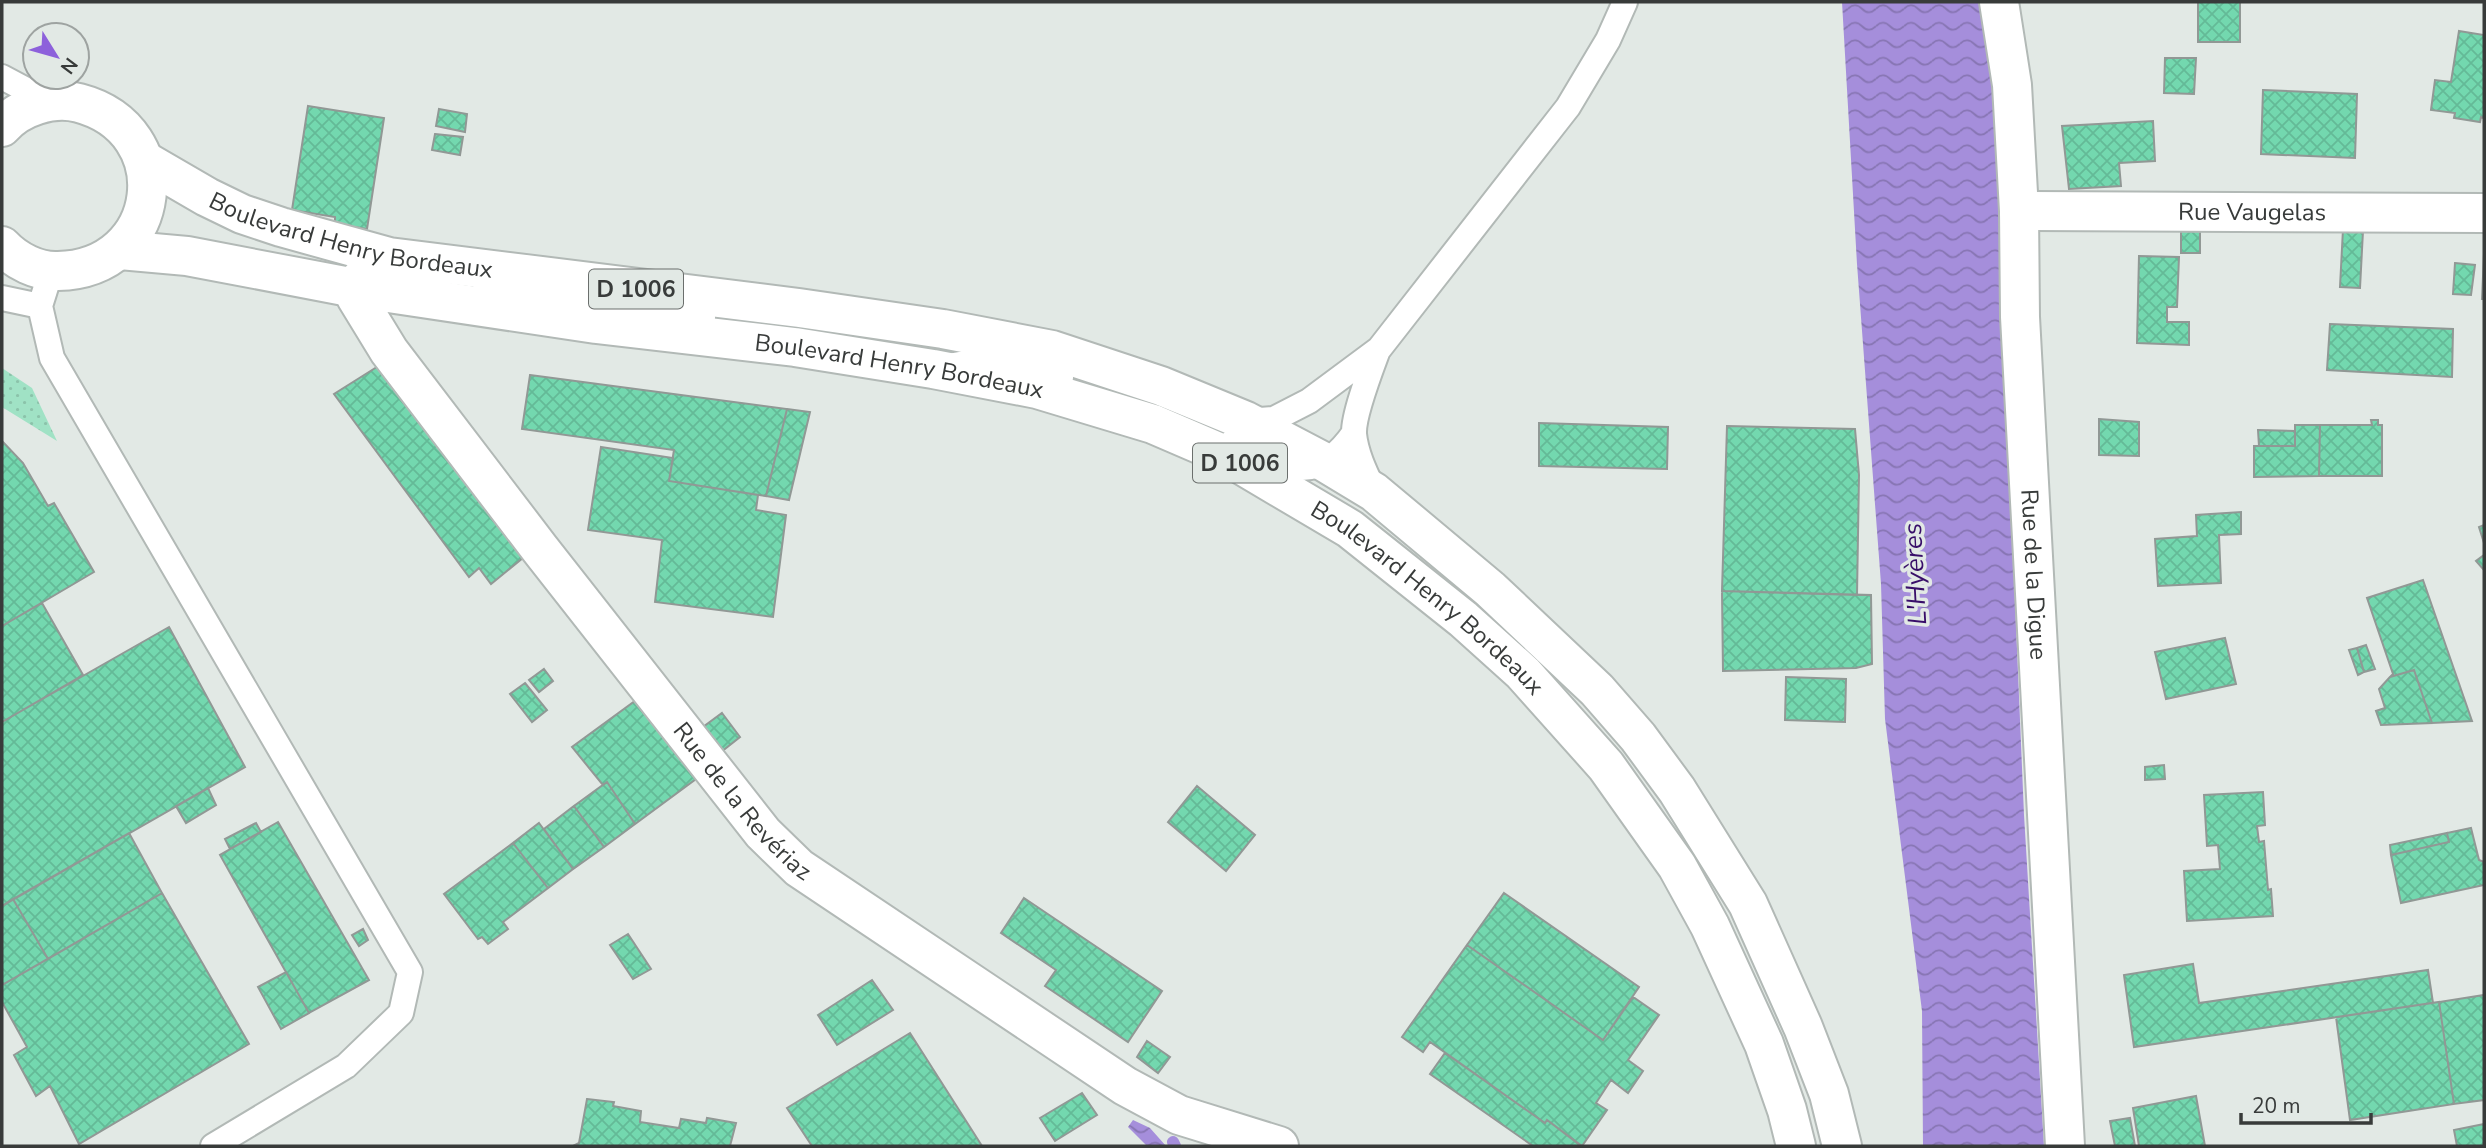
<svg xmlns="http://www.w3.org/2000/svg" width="2486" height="1148" font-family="'Nunito Sans',sans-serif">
  <defs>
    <pattern id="grass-dots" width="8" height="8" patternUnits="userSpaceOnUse" patternTransform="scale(1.75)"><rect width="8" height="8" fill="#a0e2c5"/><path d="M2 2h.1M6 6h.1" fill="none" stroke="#8bc3aa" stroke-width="1.8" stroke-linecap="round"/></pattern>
    <pattern id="water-waves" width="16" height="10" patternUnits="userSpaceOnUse" patternTransform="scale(1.75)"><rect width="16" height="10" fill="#a58edb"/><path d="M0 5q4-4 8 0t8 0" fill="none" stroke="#8775b3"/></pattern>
    <pattern id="building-cross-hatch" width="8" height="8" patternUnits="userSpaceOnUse" patternTransform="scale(1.75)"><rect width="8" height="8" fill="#73d8af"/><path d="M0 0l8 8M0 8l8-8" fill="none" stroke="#64ba97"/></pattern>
  </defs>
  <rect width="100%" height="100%" fill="#e2e9e5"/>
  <path fill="url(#grass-dots)" d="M2 368 32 388 57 441 2 407Z"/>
  <path fill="url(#water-waves)" d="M1842 2H1983L1992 55 2024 815 2044 1146H1923L1922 1011 1885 719 1881 584 1857 264Z
    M1133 1120 1150 1128 1166 1146H1147L1128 1127Z"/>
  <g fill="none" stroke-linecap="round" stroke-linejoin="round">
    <path stroke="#a58edb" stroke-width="12" d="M1173 1142 1175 1146"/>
  </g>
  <path fill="url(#building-cross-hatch)" stroke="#919895" stroke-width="2" d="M2198 2H2240V42H2198Z
    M2459 31 2484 35V118L2481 117 2480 122 2454 118 2455 113 2431 110 2435 80 2451 82Z
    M2165 58H2196L2194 94 2164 93Z
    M2263 90 2357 94 2355 158 2261 154Z
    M308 106 384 118 367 229 335 224V217L292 210Z
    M439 109 467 114 465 132 436 126Z
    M2153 121 2155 161 2119 163 2121 186 2069 189 2062 126Z
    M435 134 463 137 460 155 432 150Z
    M2343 229 2363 231 2360 288 2340 287Z
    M2181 230H2200V253H2181Z
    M2484 254V299H2482Z
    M2139 256 2179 257 2177 307H2167V322H2189V345L2137 343Z
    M2455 263 2475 265 2471 295 2453 294Z
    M2330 324 2453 329 2452 377 2327 370Z
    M380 365 524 557 491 584 479 568 469 577 334 394Z
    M530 375 787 409 766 496 669 481 674 450 522 429Z
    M787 409 810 412 789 500 766 496Z
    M2099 419 2139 422V456L2099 455Z
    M2371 420H2378V425H2382V476H2319L2320 425H2372Z
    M1539 423 1668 427 1667 469 1539 466Z
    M2295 425H2320L2319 476 2254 477V446H2295Z
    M1727 426 1855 429 1859 475 1857 595 1722 591Z
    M2258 430 2295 431V446H2259Z
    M2 441 23 463 48 506 54 503 94 572 2 626Z
    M601 447 673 458 669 481 758 495 756 510 786 515 773 617 655 602 662 540 588 530Z
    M2241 512V534L2219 535 2221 583 2158 586 2155 539 2197 536 2196 515Z
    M2484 525V543L2479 527Z
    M2484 555V570L2476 561Z
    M2423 580 2472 721 2432 723 2414 670 2390 677 2393 674 2367 598Z
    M1722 591 1871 595 1872 664 1856 668 1723 671Z
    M42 603 83 675 2 722V626Z
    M169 627 245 767 2 906V722Z
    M2225 638 2236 684 2166 699 2155 652Z
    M2366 645 2375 669 2364 672 2357 648Z
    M2357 648 2364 672 2358 675 2349 650Z
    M544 669 553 681 539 692 529 680Z
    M2414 670 2432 723 2381 725 2376 711 2385 708 2379 689 2390 677Z
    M1786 677 1846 679 1845 722 1785 720Z
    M525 683 547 710 532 722 510 694Z
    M635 701 696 779 635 824 607 782 603 785 572 747Z
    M722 713 740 737 721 752 703 727Z
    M2164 765 2165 779 2145 780V767Z
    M607 782 635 824 604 847 574 806Z
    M1197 786 1255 835 1226 871 1168 822Z
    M208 788 216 805 186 823 176 806Z
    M2263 792 2265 825 2257 826 2259 842 2264 841 2268 890 2271 889 2273 916 2187 921 2184 871 2220 869 2218 845 2207 846 2204 795Z
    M574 806 604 847 573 869 544 829Z
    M278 822 369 980 309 1013 220 855Z
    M256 823 261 832 230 849 225 839Z
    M539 823 573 869 548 888 513 843Z
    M2471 828 2479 860 2484 862V885L2401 903 2391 855 2449 842 2447 833Z
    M129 833 162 893 48 959 13 899Z
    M2447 833 2449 842 2391 855 2390 845Z
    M513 843 548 888 503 922 508 929 488 944 482 937 478 939 444 894Z
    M162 893 249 1044 79 1144 50 1086 36 1096 14 1055 27 1047 2 1002V985Z
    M1504 893 1639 987 1603 1040 1467 945Z
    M1024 898 1162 991 1128 1042 1045 986 1056 970 1001 933Z
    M13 899 48 959 2 985V906Z
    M363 929 368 940 359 946 352 935Z
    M628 934 651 969 633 979 610 945Z
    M1467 945 1603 1040 1633 997 1659 1015 1628 1060 1643 1071 1628 1093 1611 1080 1596 1103 1607 1110 1582 1146 1547 1120 1545 1123 1430 1042 1423 1052 1402 1037Z
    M2193 964 2199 1003 2428 970 2433 1003 2134 1047 2124 975Z
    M286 972 309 1013 281 1029 258 987Z
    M872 980 893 1010 837 1045 818 1015Z
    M2484 995V1100L2454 1104 2439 1002Z
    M2439 1002 2454 1104 2350 1120 2336 1017Z
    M910 1033 982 1146H812L787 1108Z
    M1147 1041 1170 1057 1158 1073 1137 1057Z
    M1445 1053 1545 1123 1547 1120 1581 1146H1533L1430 1074Z
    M1082 1093 1097 1115 1055 1141 1040 1118Z
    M2196 1096 2205 1146H2139L2133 1108Z
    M587 1099 614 1102 613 1106 641 1111 640 1122 679 1128 681 1119 706 1123 707 1118 736 1123 730 1146H573L579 1143Z
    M2130 1118 2135 1146H2115L2110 1121Z
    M2484 1124V1146H2457L2454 1130Z"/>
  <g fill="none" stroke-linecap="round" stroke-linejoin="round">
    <g stroke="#b2b9b6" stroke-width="28">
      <path id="lane" d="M2 77 49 102
        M51 271 40 306 52 358 410 972 401 1013 346 1066 213 1146
        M2 298 40 306
        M954 365 994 358 1061 377
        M1247 421 1274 419 1309 401 1379 349 1568 107 1608 40 1625 2
        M1233 441C1284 465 1314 490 1354 433
        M1374 491C1366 474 1356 454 1354 434 1353 415 1371 369 1378 350"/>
    </g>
    <g stroke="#b2b9b6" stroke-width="42">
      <g id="street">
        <path id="s1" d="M2019 211 2484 213"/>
        <path id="s2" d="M377 274 368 273C358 279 354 285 356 297L389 351 540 549 763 833 799 868 1125 1086 1179 1115 1279 1146"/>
        <path d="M492 290 696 317"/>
      </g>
    </g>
    <g stroke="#b2b9b6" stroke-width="42">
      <g id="secondary">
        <path id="s3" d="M1999 2 2012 85 2019 211 2020 317 2065 1146"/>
      </g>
    </g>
    <g stroke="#b2b9b6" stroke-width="42">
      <g id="primary">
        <path d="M2 127C19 107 53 96 79 103 181 130 164 269 58 271 38 272 16 261 2 246"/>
        <path id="s4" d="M145 161 207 197 242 214 281 227 389 257 799 308 943 329 1052 350 1161 386 1246 421 1326 463 1374 492 1490 589 1597 690 1638 737 1677 790 1748 904 1803 1027 1829 1094 1842 1146"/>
        <path id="s5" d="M120 250 187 256 355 288 596 324 795 347 933 369 1037 389 1153 424 1225 455 1350 529 1463 619 1523 673 1606 766 1677 866 1710 926 1764 1044 1787 1110 1796 1146"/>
      </g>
    </g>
    <use href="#lane" stroke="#fff" stroke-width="24"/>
    <use href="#street" stroke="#fff" stroke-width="38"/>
    <use href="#secondary" stroke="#fff" stroke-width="38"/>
    <use href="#primary" stroke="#fff" stroke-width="38"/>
  </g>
  <g text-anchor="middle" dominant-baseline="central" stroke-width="7" stroke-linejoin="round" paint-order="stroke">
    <g fill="#e2e9e5" stroke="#6b6f6d" stroke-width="2">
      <rect x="589" y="269.5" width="94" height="39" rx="5"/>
      <rect x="1193" y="443.5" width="94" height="39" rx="5"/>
    </g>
    <g font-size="23" font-weight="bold" fill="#383b3a">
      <text x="636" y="289">D 1006</text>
      <text x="1240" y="463">D 1006</text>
    </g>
    <g font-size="24" fill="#383b3a" stroke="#e2e9e5">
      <text stroke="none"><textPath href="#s1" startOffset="233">Rue Vaugelas</textPath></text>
      <text stroke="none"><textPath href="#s4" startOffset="222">Boulevard Henry Bordeaux</textPath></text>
      <text stroke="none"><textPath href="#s5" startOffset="788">Boulevard Henry Bordeaux</textPath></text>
      <text stroke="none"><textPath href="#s3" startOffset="574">Rue de la Digue</textPath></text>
      <text stroke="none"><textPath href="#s5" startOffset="1376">Boulevard Henry Bordeaux</textPath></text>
      <text stroke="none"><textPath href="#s2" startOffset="674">Rue de la Revériaz</textPath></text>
    </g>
    <g font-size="26" font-style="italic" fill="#380e69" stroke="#e2e9e5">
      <text transform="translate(1915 574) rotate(-93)">L'Hyères</text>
    </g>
  </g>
  <rect width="2486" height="1148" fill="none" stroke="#383b3a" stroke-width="7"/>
  <g transform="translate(56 56) rotate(127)"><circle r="33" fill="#e2e9e5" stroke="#9ea3a1" stroke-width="2"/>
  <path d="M0-5L12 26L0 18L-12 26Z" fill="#8d61db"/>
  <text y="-10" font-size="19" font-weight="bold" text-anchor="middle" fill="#383b3a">N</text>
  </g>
  <path d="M2241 1113v10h130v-10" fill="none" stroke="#383b3a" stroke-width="3.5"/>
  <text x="2252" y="1113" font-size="21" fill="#383b3a" stroke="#e2e9e5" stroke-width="5" paint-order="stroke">20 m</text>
</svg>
